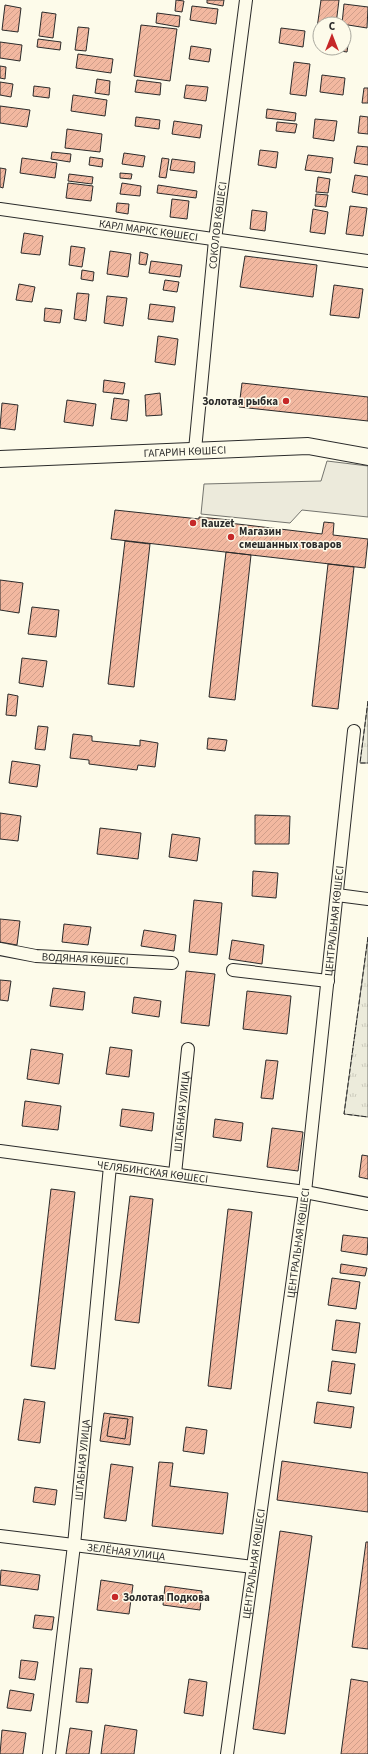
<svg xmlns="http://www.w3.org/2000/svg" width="368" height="1754" font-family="'Source Sans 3',sans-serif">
  <defs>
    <pattern id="grass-tufts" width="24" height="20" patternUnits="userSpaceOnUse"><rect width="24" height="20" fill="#ecebdb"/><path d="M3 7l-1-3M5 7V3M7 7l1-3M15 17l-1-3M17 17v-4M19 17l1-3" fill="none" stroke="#cbcabc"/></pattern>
    <pattern id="building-hatch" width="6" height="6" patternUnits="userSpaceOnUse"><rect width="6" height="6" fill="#f2b8a0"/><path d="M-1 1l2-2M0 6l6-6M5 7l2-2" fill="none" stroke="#d09e8a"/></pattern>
  </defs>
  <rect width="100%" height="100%" fill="#fdfbea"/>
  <path fill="url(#grass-tufts)" stroke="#74746e" d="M368 701V763H360Z
    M368 937V1117L344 1114Z"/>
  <path fill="#eceadb" stroke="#74746e" d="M327 461 368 466V517L302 510 290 523 201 514 204 484 321 481Z"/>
  <path fill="url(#building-hatch)" stroke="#2b2b2b" d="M176 0 184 1 182 12 175 11Z
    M207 0H224L223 6 207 3Z
    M321 0H339L336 24H320V29L317 28Z
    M344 4 368 7 367 28 342 24Z
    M5 5 21 8 18 32 2 30Z
    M192 6 218 9 216 24 190 20Z
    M42 12 56 14 53 38 39 36Z
    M157 13 180 16 179 27 156 23Z
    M141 25 177 29 170 81 134 76Z
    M78 27 89 28 86 51 75 50Z
    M281 28 305 31 303 47 279 43Z
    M344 37 349 38 347 52 326 49 344 48Z
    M38 39 61 42 60 50 37 47Z
    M0 42 22 45 20 61 0 58Z
    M191 46 211 49 209 62 189 59Z
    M78 54 113 59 111 73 76 68Z
    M294 62 310 64 306 96 290 94Z
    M0 66 6 67 5 79 0 78Z
    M322 75 345 78 343 95 320 92Z
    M97 79 110 81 109 95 95 93Z
    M137 80 161 83 160 95 135 92Z
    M0 82 13 84 11 97 0 95Z
    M186 85 208 87 206 101 184 98Z
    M34 86 50 88 49 98 33 96Z
    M364 88H368V103H362Z
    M73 95 107 100 105 116 71 111Z
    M0 106 30 110 27 127 0 123Z
    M267 109 296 113 295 121 266 118Z
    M360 116 368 117V134L358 133Z
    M136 117 160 120 159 129 135 126Z
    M315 119 337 121 334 141 313 138Z
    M174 121 202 125 200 138 172 134Z
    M277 122 297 124 295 133 276 131Z
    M67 129 102 134 100 152 65 148Z
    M357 146 368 147V165L354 163Z
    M260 150 278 152 276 168 258 165Z
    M52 152 71 154 70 162 51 159Z
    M124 153 145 156 143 167 122 164Z
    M308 155 333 158 331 173 305 170Z
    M90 157 103 159 102 167 89 165Z
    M22 158 57 163 55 178 20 173Z
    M162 158 169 159 166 178 159 177Z
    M172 159 195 162 194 173 170 170Z
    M0 168 6 169 3 188 0 187Z
    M120 173 132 174 131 179 120 178Z
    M69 174 93 177 92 184 68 181Z
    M355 175 368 177V195L352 192Z
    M318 177 330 179 328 193 316 192Z
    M68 183 93 186 91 201 66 198Z
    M122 183 141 186 140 196 120 194Z
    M158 185 197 191 196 198 157 193Z
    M316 194 328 195 326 207 315 206Z
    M172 199 189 201 187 219 170 217Z
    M117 203 129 204 128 214 116 212Z
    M350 206 367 208 363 236 346 234Z
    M313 209 328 212 325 234 310 232Z
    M252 210 267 212 265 231 250 229Z
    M24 233 43 236 40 255 21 253Z
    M71 246 85 248 82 267 69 265Z
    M110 251 131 254 128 277 107 274Z
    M140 252 148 254 146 265 139 264Z
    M245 256 317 265 313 297 240 287Z
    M151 261 182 265 180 277 149 273Z
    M82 270 94 272 93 281 81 279Z
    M165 280 179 282 177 292 163 290Z
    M19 284 35 287 32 302 16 300Z
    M334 285 363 289 359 318 330 315Z
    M77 293 89 294 86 321 74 319Z
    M107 296 127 298 123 326 104 323Z
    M150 304 175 307 173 322 148 319Z
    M45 308 62 310 60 323 44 321Z
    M158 336 178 339 175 365 155 362Z
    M104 380 125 383 123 394 103 392Z
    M242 383 368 397V421L239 407Z
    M160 393 162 415 146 416 145 395Z
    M114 398 129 400 127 421 111 419Z
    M67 400 96 404 93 426 64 422Z
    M2 403 18 405 15 430 0 428Z
    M115 510 199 519V517L230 520 229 523 322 534 324 522 334 523 333 535 368 539 365 568 111 539Z
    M125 541 150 544 134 687 108 684Z
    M226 552 251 555 235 700 209 697Z
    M328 564 354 567 338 709 312 706Z
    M0 580 23 583 19 613 0 610Z
    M32 607 59 610 56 637 28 634Z
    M22 658 47 661 43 687 19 683Z
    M8 694 18 696 16 716 6 715Z
    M38 726 48 727 45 750 35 749Z
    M73 734 92 736V741L140 746V740L158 743 155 767 138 765 137 770 89 764V760L70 758Z
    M208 738 227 740 225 751 207 749Z
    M12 761 40 765 37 787 9 783Z
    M0 813 21 816 18 841 0 839Z
    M255 815 290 816 289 844H255Z
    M100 828 141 833 138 859 97 854Z
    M172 834 200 838 197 861 169 857Z
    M253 871 278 873 276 898 252 896Z
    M194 900 222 903 217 955 189 952Z
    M0 919 20 921 17 945 0 942Z
    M64 924 91 927 88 945 62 942Z
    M144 930 176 935 174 951 141 946Z
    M232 940 264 945 262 964 229 959Z
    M186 971 215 974 209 1026 181 1023Z
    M0 980 11 981 8 1001 0 1000Z
    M53 988 85 992 83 1010 50 1006Z
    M247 991 291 996 287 1034 243 1029Z
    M134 997 161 1001 159 1017 132 1013Z
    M110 1047 132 1050 129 1077 106 1074Z
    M31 1049 63 1054 59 1084 27 1079Z
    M266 1060 278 1061 273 1099 261 1098Z
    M25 1101 61 1106 58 1130 22 1126Z
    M122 1109 154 1113 152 1131 120 1126Z
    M215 1119 243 1123 241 1141 213 1137Z
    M272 1128 303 1132 298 1171 267 1167Z
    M362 1155 368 1156V1179L359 1177Z
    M51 1189 75 1192 55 1369 31 1366Z
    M130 1196 153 1199 139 1323 115 1320Z
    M228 1209 252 1212 231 1389 208 1386Z
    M343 1235 368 1238 367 1255 341 1251Z
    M341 1264 367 1268 365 1276 340 1273Z
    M332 1278 360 1282 356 1309 328 1305Z
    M336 1320 360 1323 356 1353 332 1350Z
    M332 1361 355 1364 351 1394 328 1391Z
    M24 1399 45 1402 40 1443 18 1440Z
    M317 1402 354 1407 351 1428 314 1423Z
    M104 1413 133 1417 130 1445 100 1441Z
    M110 1417 128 1419 125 1439 107 1436Z
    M186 1427 207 1430 204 1454 183 1451Z
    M282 1461 368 1473V1512L277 1500Z
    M159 1462 173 1463 170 1486 228 1493 223 1534 152 1526Z
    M111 1464 133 1467 126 1521 104 1518Z
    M35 1487 57 1490 55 1505 33 1502Z
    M280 1531 312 1536 285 1734 253 1729Z
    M366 1542H368V1649L352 1647Z
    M1 1570 40 1575 38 1590 0 1585Z
    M101 1580 133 1585 129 1614 97 1610Z
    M165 1586 202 1591 200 1610 163 1605Z
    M35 1615 54 1617 52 1630 33 1628Z
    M21 1660 38 1662 35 1680 19 1678Z
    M80 1668 92 1669 88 1703 76 1702Z
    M189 1679 207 1682 203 1716 184 1713Z
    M351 1679 368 1682V1754H341Z
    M10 1690 34 1694 31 1711 7 1708Z
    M105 1725 137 1730 134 1754H101Z
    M70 1728 92 1731 89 1754H66Z
    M2 1730 26 1733 23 1754H0Z"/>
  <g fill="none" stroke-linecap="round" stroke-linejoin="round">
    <g stroke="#2b2b2b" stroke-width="14">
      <g id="street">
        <path id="s1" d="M0 209 368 261"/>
        <path id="s2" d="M195 450 215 240 246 0"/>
        <path d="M337 895 368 899"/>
        <path id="s3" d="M0 949 36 956 172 963"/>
        <path d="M233 970 328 981"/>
        <path id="s4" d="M0 1151 305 1192 368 1204"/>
        <path id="s5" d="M175 1174 188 1049"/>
        <path id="s6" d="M0 1536 253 1567"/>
        <path id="s7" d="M49 1754 74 1545 110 1166"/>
        <path id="s8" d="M227 1754 305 1192 354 731"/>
      </g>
    </g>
    <g stroke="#2b2b2b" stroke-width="18">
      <g id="secondary">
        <path id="s9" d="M0 459 308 446 368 457"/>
      </g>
    </g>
    <use href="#street" stroke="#fdfbea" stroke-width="12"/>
    <use href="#secondary" stroke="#fdfbea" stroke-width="16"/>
    <path stroke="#2b2b2b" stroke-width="1" stroke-dasharray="5 2" stroke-linecap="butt" d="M368 701 360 763H368
      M368 937 344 1114 368 1117"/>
  </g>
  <g fill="#c62828" stroke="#fdfbea" stroke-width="1.5">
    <circle cx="286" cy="401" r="4"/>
    <circle cx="193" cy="523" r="4"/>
    <circle cx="231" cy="537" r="4"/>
    <circle cx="115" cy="1597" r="4"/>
  </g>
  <g text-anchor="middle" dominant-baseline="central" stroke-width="3" stroke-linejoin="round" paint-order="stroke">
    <g font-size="11" fill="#2b2b2b" stroke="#fdfbea">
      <text stroke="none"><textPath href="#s2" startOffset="226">СОКОЛОВ КӨШЕСІ</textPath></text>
      <text stroke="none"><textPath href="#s1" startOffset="150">КАРЛ МАРКС КӨШЕСІ</textPath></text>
      <text stroke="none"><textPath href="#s9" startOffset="185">ГАГАРИН КӨШЕСІ</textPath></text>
      <text stroke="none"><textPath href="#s8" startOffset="840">ЦЕНТРАЛЬНАЯ КӨШЕСІ</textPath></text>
      <text stroke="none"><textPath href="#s3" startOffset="86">ВОДЯНАЯ КӨШЕСІ</textPath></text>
      <text stroke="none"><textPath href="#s5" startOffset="63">ШТАБНАЯ УЛИЦА</textPath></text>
      <text stroke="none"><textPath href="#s4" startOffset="154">ЧЕЛЯБИНСКАЯ КӨШЕСІ</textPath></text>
      <text stroke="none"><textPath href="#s8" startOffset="516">ЦЕНТРАЛЬНАЯ КӨШЕСІ</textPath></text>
      <text stroke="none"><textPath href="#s7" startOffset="296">ШТАБНАЯ УЛИЦА</textPath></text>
      <text stroke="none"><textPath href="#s6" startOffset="127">ЗЕЛЁНАЯ УЛИЦА</textPath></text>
      <text stroke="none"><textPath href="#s8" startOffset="192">ЦЕНТРАЛЬНАЯ КӨШЕСІ</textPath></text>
    </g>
    <g font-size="11" font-weight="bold" fill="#2b2b2b" stroke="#fdfbea" text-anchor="start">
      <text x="278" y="401" text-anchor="end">Золотая рыбка</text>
      <text x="201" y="523">Rauzet</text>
      <text x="239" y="531">Магазин<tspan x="239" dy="13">смешанных товаров</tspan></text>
      <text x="123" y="1597">Золотая Подкова</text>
    </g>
  </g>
  <g transform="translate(332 36)"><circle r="19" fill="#fdfbea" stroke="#a9a89e"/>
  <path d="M0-3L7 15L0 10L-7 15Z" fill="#c62828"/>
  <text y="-6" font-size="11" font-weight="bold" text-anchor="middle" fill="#2b2b2b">С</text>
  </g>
</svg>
